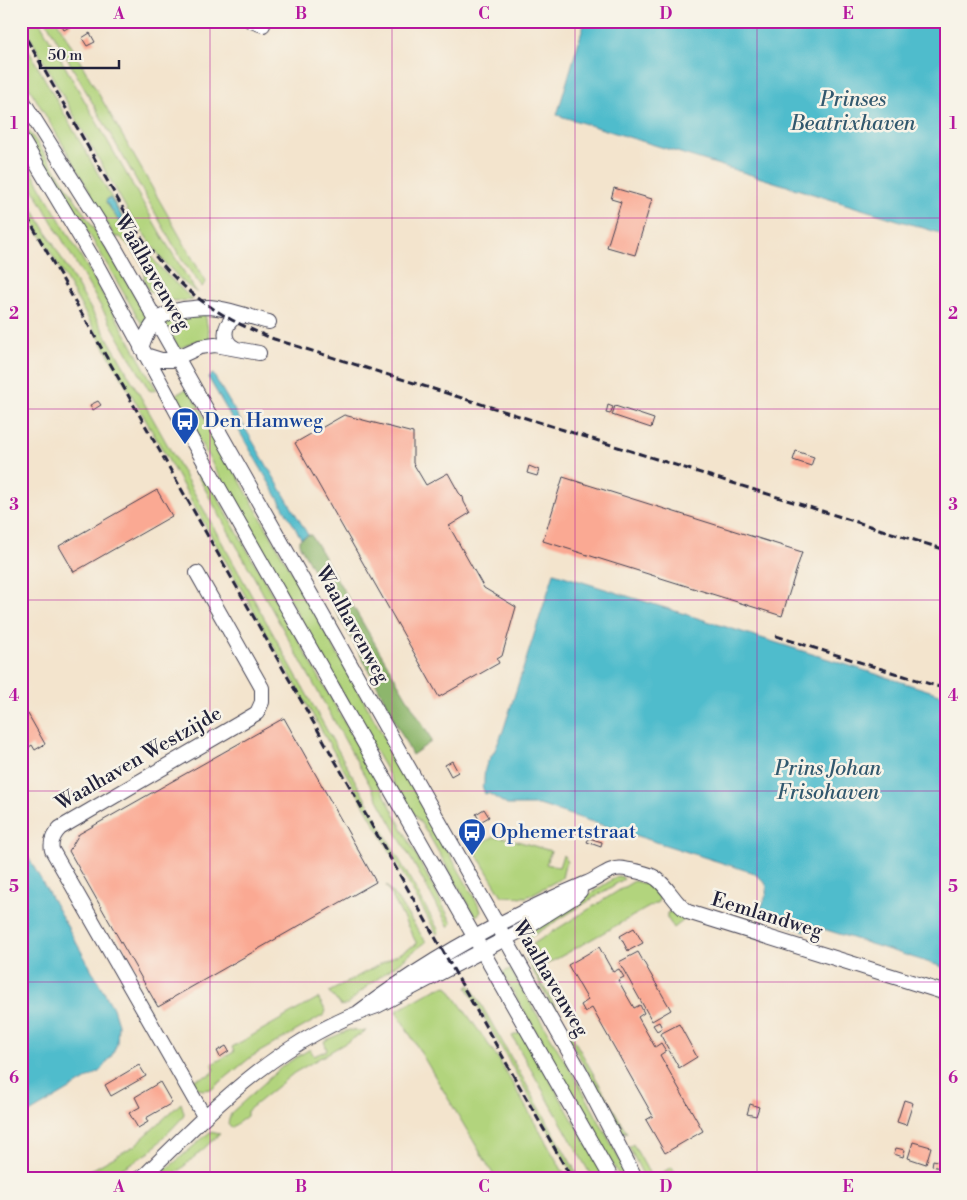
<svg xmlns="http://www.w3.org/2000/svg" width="967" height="1200" font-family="'Libre Bodoni',serif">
  <rect width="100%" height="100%" fill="#f7f3e8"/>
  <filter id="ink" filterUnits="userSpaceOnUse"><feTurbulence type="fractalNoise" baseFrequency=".02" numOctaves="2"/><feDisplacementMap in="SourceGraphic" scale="10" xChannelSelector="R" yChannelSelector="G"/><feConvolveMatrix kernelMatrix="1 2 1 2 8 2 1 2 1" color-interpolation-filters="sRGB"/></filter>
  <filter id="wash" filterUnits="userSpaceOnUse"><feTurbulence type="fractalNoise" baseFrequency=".0096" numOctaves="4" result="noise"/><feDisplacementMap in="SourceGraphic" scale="20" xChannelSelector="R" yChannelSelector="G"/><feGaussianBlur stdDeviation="1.12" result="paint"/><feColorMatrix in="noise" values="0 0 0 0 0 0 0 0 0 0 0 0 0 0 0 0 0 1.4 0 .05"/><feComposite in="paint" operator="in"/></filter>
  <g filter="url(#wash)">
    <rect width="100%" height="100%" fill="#f3e4cd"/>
    <path fill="#b2d47d" stroke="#6a7b5c" d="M21 21H39L163 238 197 293 183 282 165 263 130 215Z
      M46 21H57L206 282 202 287 182 260Z
      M21 37 127 225 110 199 106 202 163 287 136 239 165 273 193 300C176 302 153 302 145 283 143 278 145 273 143 268 139 255 129 246 120 237H115L75 165 21 74Z
      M21 120C67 184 109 251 149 319L144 328 77 213 21 126Z
      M21 153 120 324 156 389 152 391 149 390 21 168Z
      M21 188 119 358 439 931 437 934 21 200Z
      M204 309 210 340 195 341 179 349 163 320Z
      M188 388 480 908 481 912 476 916 474 914 427 832 397 789 174 396Z
      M197 461 372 771 452 923 449 927 191 464Z
      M493 837 507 838 551 851 546 864 559 867 563 855 568 862 565 865 562 878 527 897 502 896 474 850V846Z
      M618 876 622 877 624 879 529 938 527 934Z
      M634 881 654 886 660 891 661 894 658 902 535 971 627 1133 620 1131 618 1129 526 958 537 951 533 944Z
      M386 885 397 899 426 942 364 989 348 1004 341 1006 329 992 417 944Z
      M672 911 688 917 674 928 667 918V913Z
      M510 969 585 1095 630 1179H621L502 973Z
      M470 985 580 1179H576L467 987Z
      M447 986 498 1058 567 1179H496L396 1011 437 988Z
      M318 998 326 1011 324 1015 251 1057 212 1089 202 1090 197 1087 191 1081 212 1074 214 1068 212 1064 234 1052 232 1047Z
      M349 1030 366 1031 294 1073 247 1111V1116L231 1128 228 1123 231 1113 284 1065 310 1049 314 1056 327 1050 324 1041Z
      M522 1032 607 1179H593L512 1036Z
      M181 1103 184 1113 183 1117 150 1152 104 1179H75L134 1146Z
      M210 1132 220 1134 173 1176 169 1179H152L167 1169Z
      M633 1144 652 1178 672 1167 679 1179H645L629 1147Z"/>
    <path fill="#8db66c" stroke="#586c54" d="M308 535H311L430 737 431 742 412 755 377 685 299 544V540Z"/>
    <path fill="#50bccc" stroke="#396f84" d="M585 21H946V235L557 115Z
      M110 198 136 239 163 289 158 288 139 250 106 202 107 199Z
      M213 374 308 535 301 538 208 377Z
      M554 573 946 696V968L814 926 805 931 781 923V917L759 913C767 892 775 885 751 872L539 805H507L488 793 485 794 482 786 484 784C484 765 486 765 495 750 498 744 500 737 503 731Z
      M21 844 113 1008 118 1024 117 1044 111 1057 99 1072 21 1118Z"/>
    <g id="blocks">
      <path fill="#faa993" d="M59 21H69L71 26 64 30Z
        M90 33 95 42 87 46 82 38Z
        M614 188 652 199 635 255 607 247 621 202 611 199Z
        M98 401 101 405 93 410 90 405Z
        M608 405 613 407 610 414 606 413Z
        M615 406 654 419 651 428 612 415Z
        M344 415 413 433V463L426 485 448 473 459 493 463 497 464 502 470 513 449 526 484 588 516 607 502 656 497 659 499 663 439 697 295 443Z
        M796 451 814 457 811 466 793 460Z
        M529 466 539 470 537 476 527 473Z
        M563 477 802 552 782 616 543 541Z
        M157 490 172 516 74 572 59 546Z
        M28 714 45 744 35 750 32 745 25 750 21 743V718Z
        M284 718 376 882 174 997 172 999 158 1007 69 851 79 834Z
        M452 761 458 772 451 776 445 765Z
        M484 809 489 817 480 822 476 814Z
        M589 838 602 842 601 847 587 842Z
        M634 928 643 943 628 951 620 936Z
        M599 947 613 972 619 969 624 977 618 980 634 1008 640 1005 644 1013 638 1017 655 1047 661 1043 666 1051 660 1055 703 1131 665 1153 646 1120 653 1116 592 1008 585 1012 581 1005 588 1000 568 965Z
        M638 952 671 1010 652 1021 619 962Z
        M659 1022 662 1028 657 1031 653 1025Z
        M679 1024 697 1057 679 1068 660 1034Z
        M226 1046 229 1051 220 1057 217 1051Z
        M139 1065 146 1076 111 1096 105 1085Z
        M160 1082 172 1103 146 1118 148 1122 138 1128 129 1113 140 1107 135 1097Z
        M904 1100 913 1103 906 1125 897 1122Z
        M750 1104 759 1107 756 1116 747 1114Z
        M913 1142 931 1147 926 1164 908 1158Z
        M896 1148 905 1150 903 1157 894 1154Z
        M933 1160 942 1162 940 1168 932 1166Z"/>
    </g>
  </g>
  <g filter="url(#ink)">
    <use href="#blocks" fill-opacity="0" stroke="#413f51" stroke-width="1"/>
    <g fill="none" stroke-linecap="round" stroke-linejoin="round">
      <g stroke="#413f51" stroke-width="16">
        <path id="minor" d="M251 21 263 25
          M21 98 112 243 156 320 581 1073 636 1179
          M21 138 98 267 193 442 612 1179
          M141 348C149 324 159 313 184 309 192 308 200 307 208 307 228 308 249 317 269 322
          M235 348C222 341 223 326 234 318L245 316
          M145 355 161 360H172L200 347 215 345 259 353
          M197 573 262 688V702L257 713 60 828C54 834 50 841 52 850L204 1116
          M359 1012C429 959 506 917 587 883 600 878 610 866 625 869 634 871 650 873 657 879 669 888 675 904 688 912L946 993
          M138 1179 146 1174C217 1104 280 1039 377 1006L520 931 574 897 580 891"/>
      </g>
      <use href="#minor" stroke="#fff" stroke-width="14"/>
      <path stroke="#22223b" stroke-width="3" stroke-dasharray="8 4" stroke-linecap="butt" d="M21 29 129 219C167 279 206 313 274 339L946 550
        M21 206 572 1179
        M776 636 946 689"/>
    </g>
  </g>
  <path fill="none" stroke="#b5179e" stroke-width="1" stroke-opacity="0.55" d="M210 21V1179M392 21V1179M575 21V1179M757 21V1179M21 218H946M21 409H946M21 600H946M21 791H946M21 982H946"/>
  <defs>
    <g id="bus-pin" transform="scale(1.4375)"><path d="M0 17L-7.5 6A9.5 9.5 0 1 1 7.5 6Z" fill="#1a4fb4" stroke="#f7f3e8"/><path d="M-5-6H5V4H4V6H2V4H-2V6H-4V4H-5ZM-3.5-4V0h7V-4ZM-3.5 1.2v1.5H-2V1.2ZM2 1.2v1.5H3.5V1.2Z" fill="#fff"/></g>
  </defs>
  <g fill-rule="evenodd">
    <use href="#bus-pin" x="185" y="421"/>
    <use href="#bus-pin" x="472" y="832"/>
  </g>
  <g text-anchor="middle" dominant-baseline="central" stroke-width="5" stroke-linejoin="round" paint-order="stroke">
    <g font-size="20" fill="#22223b" stroke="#f7f3e8">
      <text transform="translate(152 273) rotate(60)">Waalhavenweg</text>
      <text transform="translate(352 625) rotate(61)">Waalhavenweg</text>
      <text transform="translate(139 759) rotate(-30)">Waalhaven Westzijde</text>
      <text transform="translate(767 916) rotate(17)">Eemlandweg</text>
      <text transform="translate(550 979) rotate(60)">Waalhavenweg</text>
    </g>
    <g font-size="20" fill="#164399" stroke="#f7f3e8" text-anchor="start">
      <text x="204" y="421">Den Hamweg</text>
      <text x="491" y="832">Ophemertstraat</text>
    </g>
    <g font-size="21" font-style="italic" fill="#32586e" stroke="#f7f3e8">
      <text x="853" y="100">Prinses<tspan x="853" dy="24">Beatrixhaven</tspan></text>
      <text x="828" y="769">Prins Johan<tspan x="828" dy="24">Frisohaven</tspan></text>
    </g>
  </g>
  <rect width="967" height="1200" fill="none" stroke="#f7f3e8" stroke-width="55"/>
  <path d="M40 60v8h79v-8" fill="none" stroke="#22223b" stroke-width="2.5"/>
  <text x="48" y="60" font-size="15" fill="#22223b" stroke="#f7f3e8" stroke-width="4" paint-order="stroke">50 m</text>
  <rect x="28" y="28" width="912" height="1144" fill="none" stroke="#b5179e" stroke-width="2"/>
  <g font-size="16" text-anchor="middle" font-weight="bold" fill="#b5179e">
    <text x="119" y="19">A</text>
    <text x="301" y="19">B</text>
    <text x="484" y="19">C</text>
    <text x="666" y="19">D</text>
    <text x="848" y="19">E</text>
    <text x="14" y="129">1</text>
    <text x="953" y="129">1</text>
    <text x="14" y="319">2</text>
    <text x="953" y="319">2</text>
    <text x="14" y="510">3</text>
    <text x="953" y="510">3</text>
    <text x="14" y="701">4</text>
    <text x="953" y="701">4</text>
    <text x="14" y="892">5</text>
    <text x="953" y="892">5</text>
    <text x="14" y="1083">6</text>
    <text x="953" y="1083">6</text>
    <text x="119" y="1192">A</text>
    <text x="301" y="1192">B</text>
    <text x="484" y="1192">C</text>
    <text x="666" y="1192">D</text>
    <text x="848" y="1192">E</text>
  </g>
</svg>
